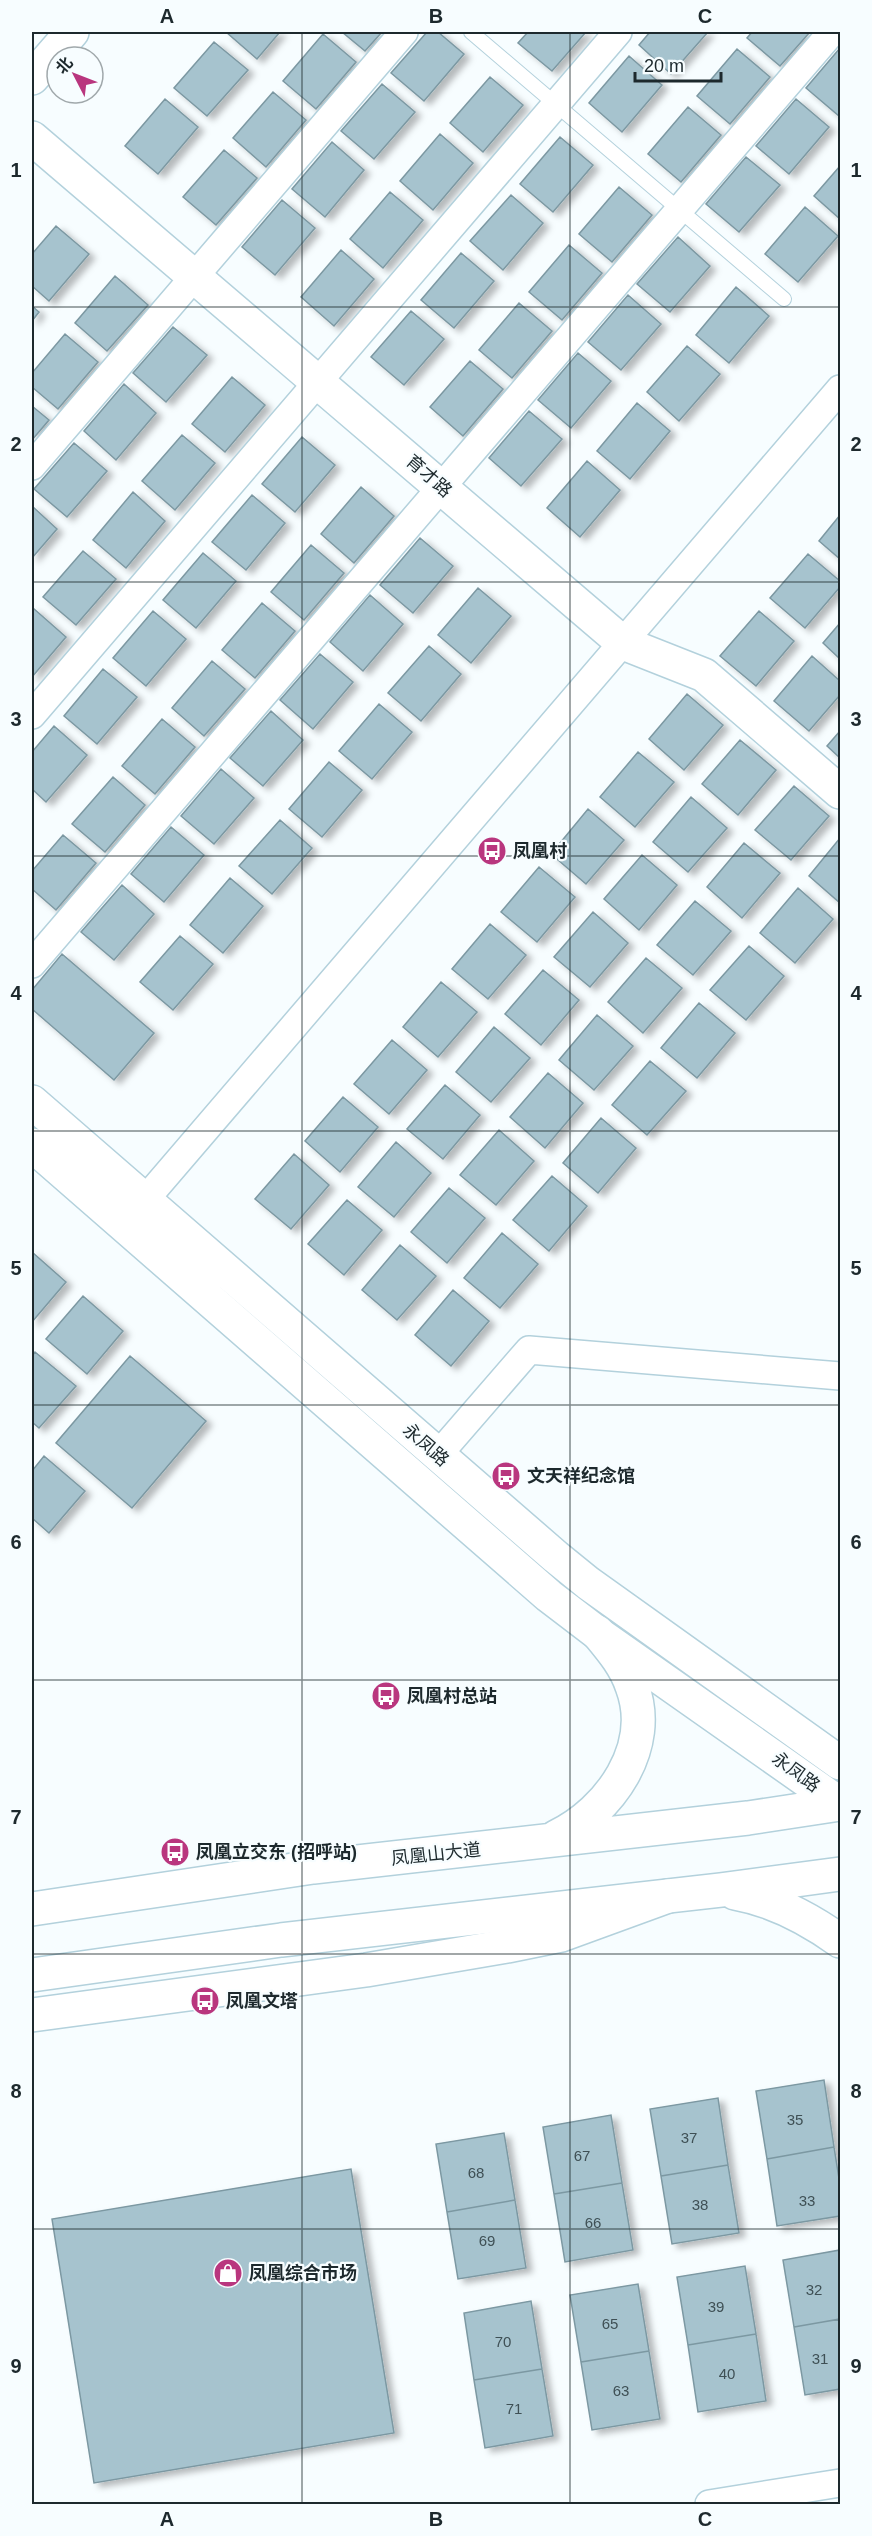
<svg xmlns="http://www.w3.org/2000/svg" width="872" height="2536" font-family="Helvetica,'Noto Sans SC',sans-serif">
  <defs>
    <filter id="shadow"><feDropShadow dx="6" dy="4" stdDeviation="3" flood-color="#0004"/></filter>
  </defs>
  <rect width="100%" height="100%" fill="#f7fdff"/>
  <path fill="#a6c3ce" stroke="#7c98a2" stroke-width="1.5" filter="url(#shadow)" d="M226 32H280L257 59Z
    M342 32H382L365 51Z
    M427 32H438L464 54 424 101 391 73Z
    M528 32H586L552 71 518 43Z
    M650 32H708L671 74 639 45Z
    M752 32H810L780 66 747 38Z
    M323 34 356 62 316 109 283 81Z
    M214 42 248 70 207 116 174 88Z
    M840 48V114L839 116 806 88Z
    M737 49 770 77 730 124 697 96Z
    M629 56 662 85 622 132 589 103Z
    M490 77 523 105 483 152 450 123Z
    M382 84 415 112 374 159 341 131Z
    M273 92 306 120 266 167 233 138Z
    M165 99 198 127 158 174 125 146Z
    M796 99 829 127 789 174 756 146Z
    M688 107 721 135 681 182 648 154Z
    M440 134 473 163 433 210 400 181Z
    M560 137 593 165 553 212 520 184Z
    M332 142 364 170 325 217 292 189Z
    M224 150 257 178 216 225 183 197Z
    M746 157 780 185 739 232 706 204Z
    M840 166V219L814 196Z
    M619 187 652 215 612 262 579 234Z
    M390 192 423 220 383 268 350 239Z
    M511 195 543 223 503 270 470 241Z
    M282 200 315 228 275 275 242 247Z
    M805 207 838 236 798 282 765 254Z
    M56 226 89 254 49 301 32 286V254Z
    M678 237 710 266 670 312 637 284Z
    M569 245 602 273 562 320 529 292Z
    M341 250 374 279 334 326 301 297Z
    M461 253 494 281 454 328 421 300Z
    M115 276 148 305 107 351 75 323Z
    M736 287 769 316 729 363 696 335Z
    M628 295 661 324 621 370 588 342Z
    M519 303 552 331 512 378 479 350Z
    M32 306 39 312 32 321Z
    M411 311 444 339 404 385 371 357Z
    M173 327 207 355 166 402 133 373Z
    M65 334 98 362 58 409 32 387V373Z
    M687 346 720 374 679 421 647 392Z
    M578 353 611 381 571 428 538 400Z
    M470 361 503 389 463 436 430 407Z
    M232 377 265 405 225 452 192 424Z
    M124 384 156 413 116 460 84 431Z
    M637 403 670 431 630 479 597 451Z
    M32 406 49 420 32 440Z
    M529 411 562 439 521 486 489 458Z
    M182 435 215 463 175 510 142 481Z
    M302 437 335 465 295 512 262 484Z
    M74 443 107 471 67 517 34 489Z
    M587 461 620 490 580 537 547 508Z
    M361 487 394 516 354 563 321 534Z
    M133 492 165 521 126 568 93 540Z
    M252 495 285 523 246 570 212 542Z
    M32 506 57 529 32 558Z
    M840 515V559L819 541Z
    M420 538 453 566 413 613 380 585Z
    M311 545 344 573 304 620 271 592Z
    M83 551 116 579 76 625 43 597Z
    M203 553 236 581 196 628 163 600Z
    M808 554 840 581V587L805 628 770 598Z
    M478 588 511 616 471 663 438 635Z
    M370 595 403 624 363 671 330 642Z
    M262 603 295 631 255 678 222 650Z
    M33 608 66 637 32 677V610Z
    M153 611 186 639 146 686 113 658Z
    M759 611 794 641 756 686 720 656Z
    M840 623V659L823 643Z
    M429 646 461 674 421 721 388 693Z
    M320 654 353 682 313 729 280 700Z
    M812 656 840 681V695L809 731 774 701Z
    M212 661 245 689 204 736 172 708Z
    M103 669 137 697 97 744 64 716Z
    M687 694 723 725 684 770 649 739Z
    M379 704 412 732 372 779 339 751Z
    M271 711 303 740 263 786 230 758Z
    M162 719 195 747 155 794 122 766Z
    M54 726 87 755 46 802 32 789V752Z
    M840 731V758L827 746Z
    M740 740 776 770 738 815 702 784Z
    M638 752 674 782 635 827 600 797Z
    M329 762 362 790 322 837 289 809Z
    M221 769 254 798 214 844 181 816Z
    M113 777 145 805 105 852 72 824Z
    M794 786 829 816 791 860 755 830Z
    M691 797 727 828 688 872 653 842Z
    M588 809 624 840 586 884 551 854Z
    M280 820 312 848 272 894 239 866Z
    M171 827 204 855 164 902 131 874Z
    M63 835 96 863 56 910 32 889V871Z
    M840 838V903L809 876Z
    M744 843 780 873 742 918 707 887Z
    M642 855 677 885 639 930 604 899Z
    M539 867 575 897 537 942 501 912Z
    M230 878 263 906 223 953 190 925Z
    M122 885 154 914 114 960 81 932Z
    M798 888 833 919 795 963 760 933Z
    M695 901 731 931 693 975 657 945Z
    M593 912 628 943 590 987 554 957Z
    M490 924 526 955 488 999 452 969Z
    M180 936 213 964 173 1010 140 982Z
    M749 946 784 976 746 1020 710 990Z
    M62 954 154 1033 114 1080 32 1009V990Z
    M646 958 682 988 643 1033 608 1002Z
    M543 970 579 1000 541 1045 505 1014Z
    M441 982 477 1012 438 1057 403 1027Z
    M699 1003 735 1033 697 1078 661 1048Z
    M597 1015 633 1046 594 1090 559 1060Z
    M494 1027 530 1058 491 1102 456 1072Z
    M392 1040 427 1070 389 1114 354 1084Z
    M650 1061 686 1091 647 1135 612 1105Z
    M548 1073 583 1103 545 1148 510 1117Z
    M445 1085 480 1115 443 1159 407 1129Z
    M343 1097 378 1127 340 1172 305 1141Z
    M601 1118 636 1148 598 1193 563 1163Z
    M499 1130 534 1161 496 1205 460 1175Z
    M396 1142 431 1173 394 1217 358 1187Z
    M294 1154 329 1185 291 1229 255 1199Z
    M552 1176 587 1206 549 1251 513 1220Z
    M449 1188 485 1218 447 1263 411 1232Z
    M347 1200 382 1230 344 1275 308 1244Z
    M502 1233 538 1264 500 1308 464 1278Z
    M400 1245 436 1276 397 1320 362 1290Z
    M32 1252 66 1282 32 1322Z
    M453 1290 489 1321 451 1366 415 1335Z
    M83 1296 123 1331 87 1374 46 1339Z
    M35 1352 76 1386 39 1428 32 1422V1356Z
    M130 1356 206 1421 132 1508 56 1443Z
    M44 1456 85 1491 49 1533 32 1518V1471Z
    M824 2080 834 2147 767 2159 756 2091Z
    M718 2098 728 2165 661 2176 650 2109Z
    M611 2115 622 2183 554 2194 543 2127Z
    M504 2133 515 2200 447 2212 436 2144Z
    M834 2147 840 2185V2216L777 2226 767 2159Z
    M728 2165 739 2233 672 2244 661 2176Z
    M351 2169 394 2433 94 2483 52 2219Z
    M622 2183 633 2250 565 2262 554 2194Z
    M515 2200 526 2268 458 2279 447 2212Z
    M840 2250V2319L794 2327 783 2260Z
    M745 2266 756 2334 688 2345 677 2277Z
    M638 2284 649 2351 581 2362 570 2295Z
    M531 2301 542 2369 474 2380 464 2313Z
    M840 2319V2389L805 2395 794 2327Z
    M756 2334 766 2401 698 2412 688 2345Z
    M649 2351 660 2419 592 2430 581 2362Z
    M542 2369 553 2436 485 2448 474 2380Z"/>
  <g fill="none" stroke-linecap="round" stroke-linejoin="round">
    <g stroke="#b3d1dc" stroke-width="16">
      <path id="service" d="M471 32 784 299"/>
    </g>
    <g stroke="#b3d1dc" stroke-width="30">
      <path id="minor" d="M32 466 404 32
        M32 715 618 32
        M32 964 832 32
        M132 1215 840 389
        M438 1455 529 1350 840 1376
        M709 2504 840 2483"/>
    </g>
    <g stroke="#b3d1dc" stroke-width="36">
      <path id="tertiary" d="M32 78 72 32
        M32 138 623 643 704 675 840 792
        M32 1102 556 1557 588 1583 840 1763
        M32 1145 549 1596 604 1638 840 1804"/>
    </g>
    <g stroke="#b3d1dc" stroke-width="36">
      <path id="secondary" d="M556 1837C610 1811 655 1747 632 1686 625 1665 611 1649 597 1632
        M735 1893C774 1900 808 1918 840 1941
        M32 1909 313 1867 748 1818 840 1804
        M32 1975 281 1940 721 1890 840 1874"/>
    </g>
    <g stroke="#b3d1dc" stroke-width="36">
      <path id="primary" d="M32 2015 366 1970 507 1946 561 1935 668 1896"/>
    </g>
    <use href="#service" stroke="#fff" stroke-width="14"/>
    <use href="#minor" stroke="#fff" stroke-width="27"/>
    <use href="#tertiary" stroke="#fff" stroke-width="33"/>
    <use href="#secondary" stroke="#fff" stroke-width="33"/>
    <use href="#primary" stroke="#fff" stroke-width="33"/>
  </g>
  <path fill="none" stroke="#1d292d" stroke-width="1.5" stroke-opacity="0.55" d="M302 32V2504M570 32V2504M32 307H840M32 582H840M32 856H840M32 1131H840M32 1405H840M32 1680H840M32 1954H840M32 2229H840"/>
  <defs>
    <g id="bus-disc" transform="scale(1.5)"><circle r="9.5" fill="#b9367e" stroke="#f7fdff"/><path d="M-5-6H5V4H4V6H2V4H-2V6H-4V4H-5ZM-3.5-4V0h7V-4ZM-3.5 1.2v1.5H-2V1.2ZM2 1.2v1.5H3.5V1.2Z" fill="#fff"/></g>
    <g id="shop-disc" transform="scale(1.5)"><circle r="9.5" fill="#b9367e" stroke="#f7fdff"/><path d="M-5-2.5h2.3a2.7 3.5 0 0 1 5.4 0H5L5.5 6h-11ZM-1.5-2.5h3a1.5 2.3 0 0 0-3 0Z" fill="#fff"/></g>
  </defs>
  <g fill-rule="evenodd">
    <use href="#bus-disc" x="492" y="851"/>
    <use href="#bus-disc" x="506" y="1476"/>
    <use href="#bus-disc" x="386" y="1696"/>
    <use href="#bus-disc" x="175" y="1852"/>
    <use href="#bus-disc" x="205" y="2001"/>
    <use href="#shop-disc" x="228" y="2273"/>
  </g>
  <g text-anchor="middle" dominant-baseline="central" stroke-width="4.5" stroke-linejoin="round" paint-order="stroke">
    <g font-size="15" fill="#3f5055">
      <text x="795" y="2119">35</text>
      <text x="689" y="2137">37</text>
      <text x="582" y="2155">67</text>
      <text x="476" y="2172">68</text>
      <text x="807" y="2200">33</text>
      <text x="700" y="2204">38</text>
      <text x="593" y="2222">66</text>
      <text x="487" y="2240">69</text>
      <text x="814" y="2289">32</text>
      <text x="716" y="2306">39</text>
      <text x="610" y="2323">65</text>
      <text x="503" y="2341">70</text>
      <text x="820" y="2358">31</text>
      <text x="727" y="2373">40</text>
      <text x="621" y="2390">63</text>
      <text x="514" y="2408">71</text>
    </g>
    <g font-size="18" fill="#1d292d" stroke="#f7fdff">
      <text transform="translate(429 476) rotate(41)">育才路</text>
      <text transform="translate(426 1445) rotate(41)">永凤路</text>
      <text transform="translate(796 1772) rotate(36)">永凤路</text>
      <text transform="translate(436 1854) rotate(-6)">凤凰山大道</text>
    </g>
    <g font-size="18" font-weight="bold" fill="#1d292d" stroke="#f7fdff" text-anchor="start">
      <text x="513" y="851">凤凰村</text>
      <text x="527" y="1476">文天祥纪念馆</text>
      <text x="407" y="1696">凤凰村总站</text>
      <text x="196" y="1852">凤凰立交东 (招呼站)</text>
      <text x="226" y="2001">凤凰文塔</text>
      <text x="249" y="2273">凤凰综合市场</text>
    </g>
  </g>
  <rect width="872" height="2536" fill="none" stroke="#f7fdff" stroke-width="66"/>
  <g transform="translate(75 75) rotate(312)"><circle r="28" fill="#f7fdff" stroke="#a0a8ab" stroke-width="1.5"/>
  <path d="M0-4.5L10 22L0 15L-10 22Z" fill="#b9367e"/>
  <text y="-9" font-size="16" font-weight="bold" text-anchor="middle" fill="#1d292d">北</text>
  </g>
  <path d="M635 72v9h86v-9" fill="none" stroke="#1d292d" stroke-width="3"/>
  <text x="644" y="72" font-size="18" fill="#1d292d" stroke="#f7fdff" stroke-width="4.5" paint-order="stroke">20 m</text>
  <rect x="33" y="33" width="806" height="2470" fill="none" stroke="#1d292d" stroke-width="2"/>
  <g font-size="20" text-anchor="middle" font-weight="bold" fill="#1d292d">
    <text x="167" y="23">A</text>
    <text x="436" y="23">B</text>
    <text x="705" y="23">C</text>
    <text x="16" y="177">1</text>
    <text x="856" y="177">1</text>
    <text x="16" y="451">2</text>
    <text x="856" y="451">2</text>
    <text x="16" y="726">3</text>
    <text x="856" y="726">3</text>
    <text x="16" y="1000">4</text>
    <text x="856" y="1000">4</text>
    <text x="16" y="1275">5</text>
    <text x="856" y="1275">5</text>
    <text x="16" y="1549">6</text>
    <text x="856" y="1549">6</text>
    <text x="16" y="1824">7</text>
    <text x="856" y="1824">7</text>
    <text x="16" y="2098">8</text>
    <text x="856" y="2098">8</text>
    <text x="16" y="2373">9</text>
    <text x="856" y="2373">9</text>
    <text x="167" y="2526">A</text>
    <text x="436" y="2526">B</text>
    <text x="705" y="2526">C</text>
  </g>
</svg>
